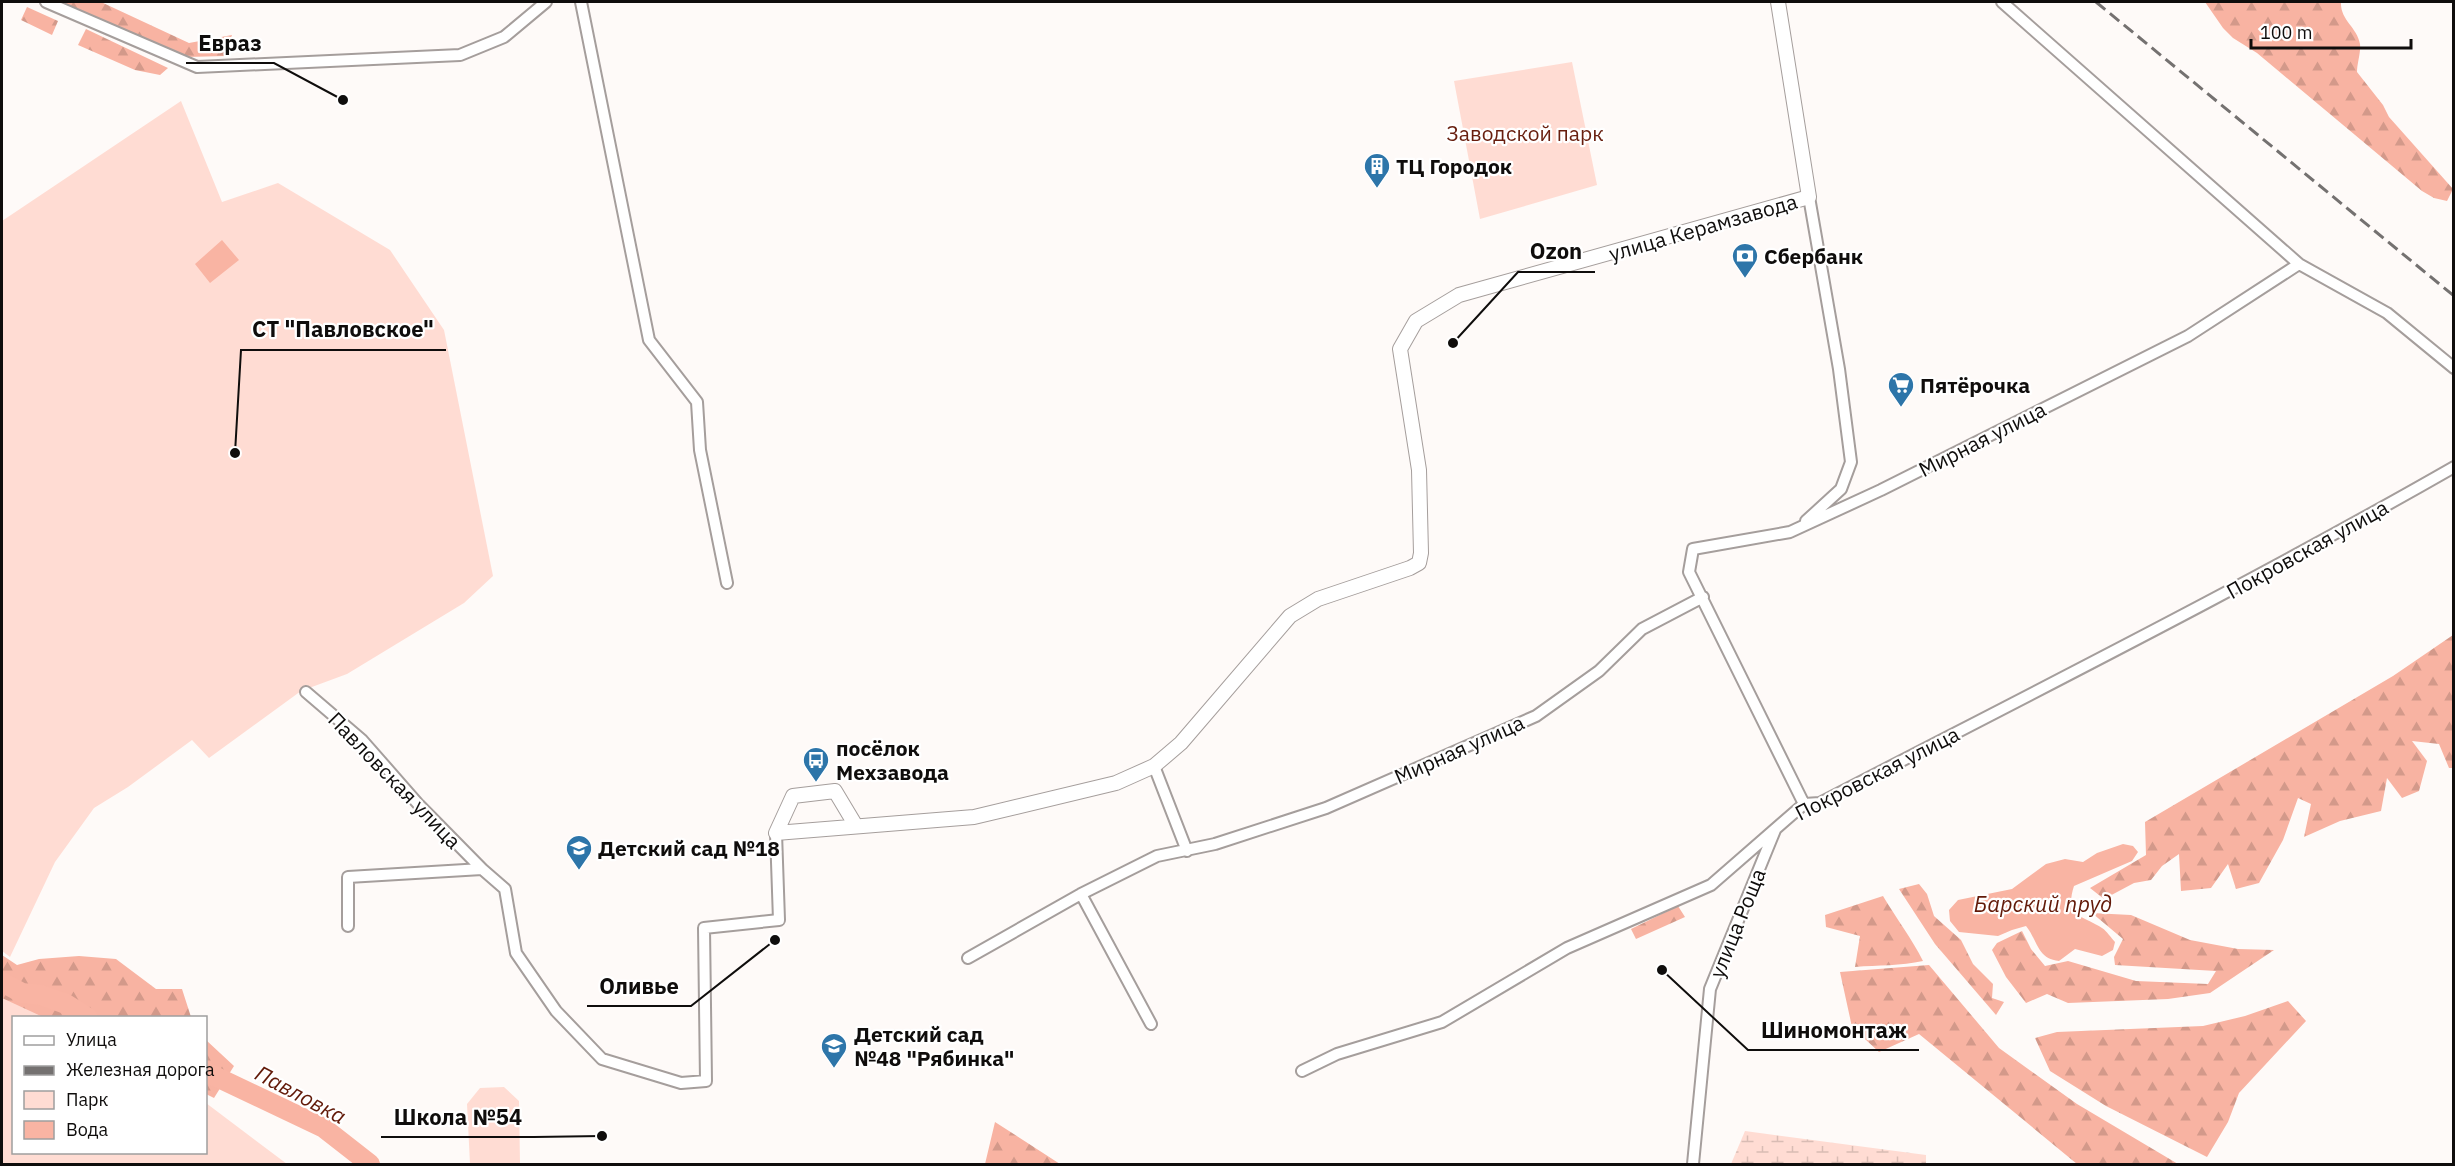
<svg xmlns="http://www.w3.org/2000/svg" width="2455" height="1166" font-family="'IBM Plex Sans',sans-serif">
  <defs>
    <pattern id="forest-firs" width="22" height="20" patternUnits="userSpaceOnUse" patternTransform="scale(1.5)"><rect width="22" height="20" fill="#f8b3a2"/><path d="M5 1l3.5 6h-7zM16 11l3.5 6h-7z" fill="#d3998a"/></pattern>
    <pattern id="wetland-marsh" width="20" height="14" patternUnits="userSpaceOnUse" patternTransform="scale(1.5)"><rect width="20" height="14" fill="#ffdcd3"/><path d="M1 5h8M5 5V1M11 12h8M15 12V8" fill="none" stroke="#d9bcb4"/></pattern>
  </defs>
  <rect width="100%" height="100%" fill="#fefaf8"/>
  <path fill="url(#forest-firs)" d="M62 2H101L189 43 232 35 225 56 187 57Z
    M2205 2H2341C2340 20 2357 27 2360 44 2361 52 2357 64 2357 72L2383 105 2389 117 2453 189 2447 201 2434 198 2422 191 2257 53 2233 38 2223 28Z
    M27 7 58 21 52 35 21 20Z
    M86 29 168 68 160 75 135 70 78 45Z
    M2453 635V768H2449L2439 744 2412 741 2427 761 2419 791 2402 798 2387 778 2381 811 2340 821 2304 837 2311 804 2298 798 2283 840 2259 883 2236 889 2228 864 2211 888 2181 891 2179 854 2162 866 2151 880 2134 883 2104 899 2090 888 2146 855 2145 822 2393 676Z
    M1919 884 1927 894 1934 916 1961 940 1973 964 1993 984 1992 998 2004 1002 1996 1015 1935 944 1899 889Z
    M1883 896C1896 918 1912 939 1923 961 1901 966 1878 965 1855 967L1860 936 1826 927 1825 915Z
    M1678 906 1685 917 1636 939 1631 929Z
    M2092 913 2131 915 2190 940 2238 949 2274 950 2210 993 2168 999 2068 1003 2047 994 2026 1003 2006 977 1992 950 1997 943 2022 931 2031 949 2045 966 2068 961 2136 981 2208 984 2216 971 2115 965 2114 957 2123 939Z
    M2 955 17 965 39 959 79 956 116 959 156 989H182L191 1017H35L2 1003Z
    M1929 965 1999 1048 2077 1104 2178 1164H2077L1919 1034 1879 1052 1852 1027 1840 972Z
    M2288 1001 2306 1021 2239 1093 2228 1122 2207 1157 2106 1106 2050 1071 2035 1038 2057 1032 2203 1026 2245 1016Z
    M206 1040 234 1066 214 1098 206 1094Z
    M995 1122 1060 1164H985Z"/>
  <path fill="url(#wetland-marsh)" d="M1745 1131 1926 1155V1164H1731Z"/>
  <path fill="#ffdcd3" d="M1572 62 1597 185 1480 219 1454 81Z
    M181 101 222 202 278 183 390 250 444 330 493 576 464 603 347 674 301 691 209 758 192 740 128 787 94 808 55 862 10 957 2 951V221Z
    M2 998 43 1017 14 1018V1152H206V1103L287 1164H2Z
    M504 1087 519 1101 520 1164H470L467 1104 480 1088Z"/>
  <path fill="#f9b4a3" d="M222 240 239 260 210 283 195 264Z
    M2123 844 2133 846 2138 852 2132 861 2074 886C2064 917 2082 915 2102 928 2107 931 2111 938 2115 942L2113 950 2102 956 2075 949 2059 961C2037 959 2038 941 2026 926L2012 930 1998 936 1959 932 1950 921 1949 910 1958 900 2012 889 2046 864 2065 859 2083 862 2097 853Z"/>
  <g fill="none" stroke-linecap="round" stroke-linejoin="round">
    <path stroke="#f9b4a3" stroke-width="20" d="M2 982 22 993 41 995 66 1004 88 1018
      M206 1072 324 1128 370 1164"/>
    <g stroke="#a59e9c" stroke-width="14">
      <path id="minor" d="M46 2 197 67 460 55 504 37 546 2
        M581 2 649 340 697 402 700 450 727 583
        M2002 2 2299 264 2387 313 2454 368
        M1806 521 1841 489 1851 462 1839 369 1809 197
        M306 692 362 740 419 805 482 869
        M1154 766 1187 851
        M1804 804 1689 572 1693 549 1790 532 1881 490 2188 336 2299 264
        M1081 894 1151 1024
        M348 926V877L482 869 505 889 516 953 556 1011 602 1059 681 1083 706 1081 704 928 779 920 776 833
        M968 958 1081 894 1157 856 1215 844 1326 808 1536 716 1599 671 1642 629 1703 597
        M1302 1071 1337 1054 1442 1022 1567 948 1711 885 1804 804 1820 803C2032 693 2246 586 2454 467
        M1693 1164 1710 989 1775 830"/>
    </g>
    <g stroke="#a59e9c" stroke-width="16">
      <path id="tertiary" d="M856 826 835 791 793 796 776 833 974 817 1116 783 1154 766 1181 743 1290 616 1318 599 1410 568 1419 563 1421 553 1419 470 1400 349 1416 321 1459 295 1809 197 1778 2"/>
    </g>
    <use href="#minor" stroke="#fff" stroke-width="10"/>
    <use href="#tertiary" stroke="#fff" stroke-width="14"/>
    <path stroke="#747170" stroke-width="3" stroke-dasharray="12 6" stroke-linecap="butt" d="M2096 2 2454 296"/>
  </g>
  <defs>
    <g id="building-pin" transform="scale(1.35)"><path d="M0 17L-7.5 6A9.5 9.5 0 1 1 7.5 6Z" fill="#2d75a9" stroke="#fff"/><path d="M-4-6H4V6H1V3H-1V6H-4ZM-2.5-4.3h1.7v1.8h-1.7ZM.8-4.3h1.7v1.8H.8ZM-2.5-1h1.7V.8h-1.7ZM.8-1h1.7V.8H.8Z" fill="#fff"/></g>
    <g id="bank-pin" transform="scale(1.35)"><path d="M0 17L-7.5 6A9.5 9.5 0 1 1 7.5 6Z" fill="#2d75a9" stroke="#fff"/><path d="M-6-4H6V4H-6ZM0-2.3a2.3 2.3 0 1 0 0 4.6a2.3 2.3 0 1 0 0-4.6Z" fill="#fff"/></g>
    <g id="supermarket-pin" transform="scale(1.35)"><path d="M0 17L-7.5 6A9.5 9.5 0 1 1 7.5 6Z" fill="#2d75a9" stroke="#fff"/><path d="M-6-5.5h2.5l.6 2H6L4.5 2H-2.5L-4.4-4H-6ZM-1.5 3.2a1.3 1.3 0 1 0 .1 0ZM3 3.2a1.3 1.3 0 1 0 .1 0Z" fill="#fff"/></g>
    <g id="bus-pin" transform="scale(1.35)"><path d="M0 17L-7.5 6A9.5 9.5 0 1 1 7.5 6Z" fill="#2d75a9" stroke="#fff"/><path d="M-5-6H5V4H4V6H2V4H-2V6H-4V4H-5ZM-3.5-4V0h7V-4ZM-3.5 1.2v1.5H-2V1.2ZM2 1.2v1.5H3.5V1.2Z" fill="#fff"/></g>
    <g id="school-pin" transform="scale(1.35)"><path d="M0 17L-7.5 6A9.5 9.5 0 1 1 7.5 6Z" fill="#2d75a9" stroke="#fff"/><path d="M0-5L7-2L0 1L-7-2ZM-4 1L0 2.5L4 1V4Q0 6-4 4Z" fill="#fff"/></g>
  </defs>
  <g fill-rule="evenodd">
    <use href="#building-pin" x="1377" y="166"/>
    <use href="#bank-pin" x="1745" y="256"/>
    <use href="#supermarket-pin" x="1901" y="385"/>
    <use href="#bus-pin" x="816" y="760"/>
    <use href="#school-pin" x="579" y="848"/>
    <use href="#school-pin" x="834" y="1046"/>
  </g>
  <g text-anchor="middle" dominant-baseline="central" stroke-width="4.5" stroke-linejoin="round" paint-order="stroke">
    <g font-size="21" fill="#681e0e" stroke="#fff">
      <text x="1525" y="133">Заводской парк</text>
    </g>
    <g font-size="21" font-weight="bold" fill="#0f0d0c" stroke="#fff" text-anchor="start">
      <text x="1396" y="166">ТЦ Городок</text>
      <text x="1764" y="256">Сбербанк</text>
      <text x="1920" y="385">Пятёрочка</text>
      <text x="836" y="748">посёлок<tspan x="836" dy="24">Мехзавода</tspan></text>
      <text x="598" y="848">Детский сад №18</text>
      <text x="854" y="1034">Детский сад<tspan x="854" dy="24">№48 "Рябинка"</tspan></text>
    </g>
    <g font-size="21" fill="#0f0d0c" stroke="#fff">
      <text transform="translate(1703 227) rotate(-16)">улица Керамзавода</text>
      <text transform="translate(1982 439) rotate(-27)">Мирная улица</text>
      <text transform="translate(2307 549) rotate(-29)">Покровская улица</text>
      <text transform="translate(1459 749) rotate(-24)">Мирная улица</text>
      <text transform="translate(1877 773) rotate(-27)">Покровская улица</text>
      <text transform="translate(395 780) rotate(46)">Павловская улица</text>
      <text transform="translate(1737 923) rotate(-68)">улица Роща</text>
    </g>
    <g font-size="22" font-style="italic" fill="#621908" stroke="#fff">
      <text x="2043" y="903">Барский пруд</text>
      <text transform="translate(301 1094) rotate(28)">Павловка</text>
    </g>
  </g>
  <path fill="none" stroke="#0f0d0c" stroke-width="2" d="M343 100L274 63H186M1453 343L1518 272H1595M235 453L241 350H446M775 940L691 1006H587M1662 970L1748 1050H1919M602 1136L534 1137H381"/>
  <g fill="#0f0d0c" stroke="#fff" stroke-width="2">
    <circle cx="343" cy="100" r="6"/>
    <circle cx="1453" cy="343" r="6"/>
    <circle cx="235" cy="453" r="6"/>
    <circle cx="775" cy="940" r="6"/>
    <circle cx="1662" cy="970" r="6"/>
    <circle cx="602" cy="1136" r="6"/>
  </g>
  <g font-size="22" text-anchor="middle" font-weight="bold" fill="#0f0d0c" stroke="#fff" stroke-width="4.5" stroke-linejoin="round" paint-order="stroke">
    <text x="230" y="51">Евраз</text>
    <text x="1556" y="259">Ozon</text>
    <text x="343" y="337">СТ "Павловское"</text>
    <text x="639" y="994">Оливье</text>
    <text x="1834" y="1038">Шиномонтаж</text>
    <text x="458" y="1125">Школа №54</text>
  </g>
  <rect width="2455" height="1166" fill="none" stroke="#0f0d0c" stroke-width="6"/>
  <rect x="12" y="1016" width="195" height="138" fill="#ffffff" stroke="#9f9e9e" stroke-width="1.5"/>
  <rect x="24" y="1036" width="30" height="9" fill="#ffffff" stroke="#9f9e9e" stroke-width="1.5"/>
  <text x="66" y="1046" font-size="18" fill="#0f0d0c">Улица</text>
  <rect x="24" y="1066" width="30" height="9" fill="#747170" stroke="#9f9e9e" stroke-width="1.5"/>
  <text x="66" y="1076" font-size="18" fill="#0f0d0c">Железная дорога</text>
  <rect x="24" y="1091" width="30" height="18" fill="#ffdcd3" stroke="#9f9e9e" stroke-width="1.5"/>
  <text x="66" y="1106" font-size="18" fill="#0f0d0c">Парк</text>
  <rect x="24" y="1121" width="30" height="18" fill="#f9b4a3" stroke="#9f9e9e" stroke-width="1.5"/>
  <text x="66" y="1136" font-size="18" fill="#0f0d0c">Вода</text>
  <path d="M2251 39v9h160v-9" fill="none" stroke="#0f0d0c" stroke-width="3"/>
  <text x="2260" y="39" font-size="18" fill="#0f0d0c" stroke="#ffffff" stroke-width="4.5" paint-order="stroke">100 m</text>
</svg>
